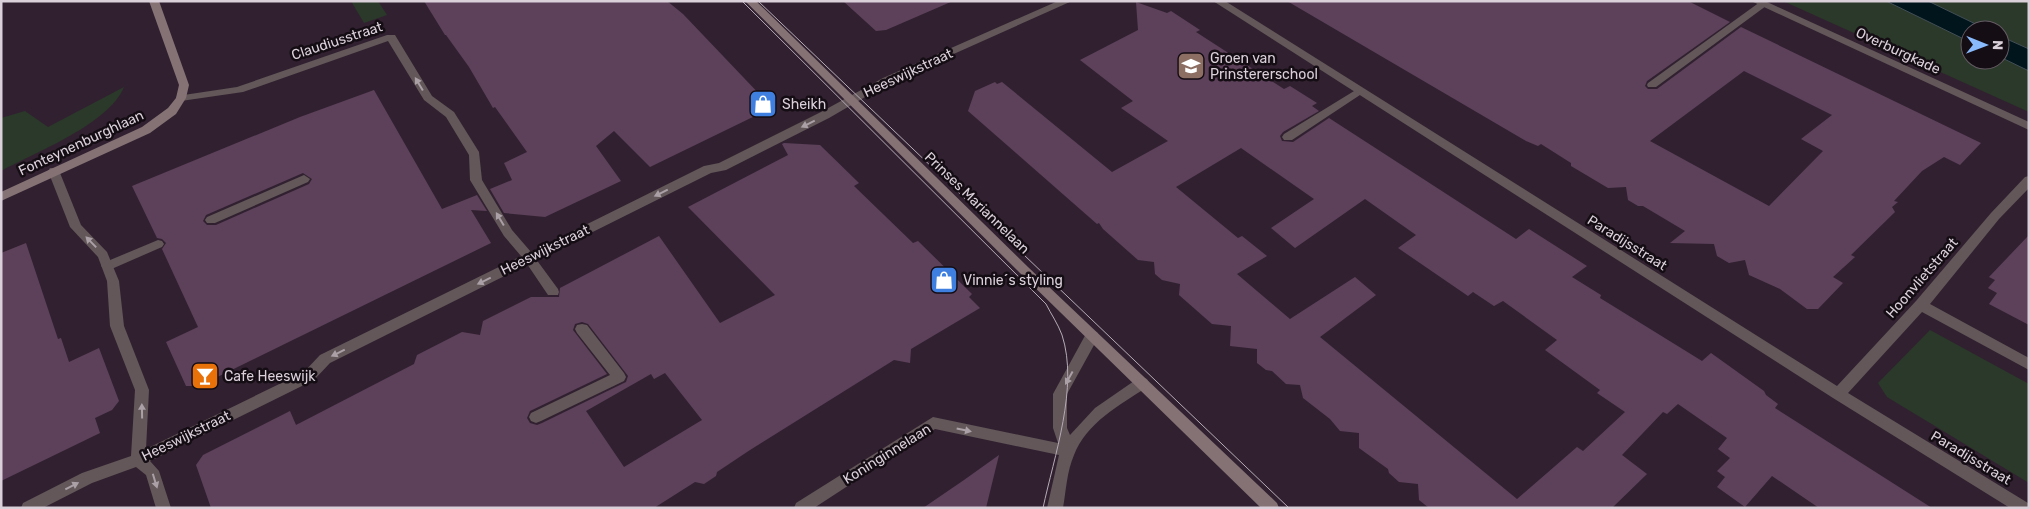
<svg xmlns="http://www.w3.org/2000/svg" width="2030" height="509" font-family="Rubik,sans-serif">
  <rect width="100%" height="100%" fill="#312130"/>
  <path fill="#2a3929" d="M351 1H378L387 15 364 23Z
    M1783 1H1886L1970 42V60H2000V57L2029 71V112Z
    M1928 1H2029V49L2000 36V30H1988Z
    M124 87C109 124 36 152 1 171V118L25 111 48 127Z
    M1930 330 2029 384V483L1887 397 1878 383Z"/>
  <path fill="#00161c" stroke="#414e55" d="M1886 1H1928L1988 30H1970V42Z
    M2000 36 2029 49V71L2000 57Z"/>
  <path fill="#5d415b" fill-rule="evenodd" d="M424 1H667L683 14 766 101 759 114 650 167 614 131 596 146 621 181 545 217 504 213 490 189 512 180 504 163 527 152 495 107 493 108 469 67 446 35H445Z
    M843 1H953L886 30 876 31Z
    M1287 1H1688L1730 22 1647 81 1645 86 1648 89H1657L1741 27 1981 143 1960 165 1944 157 1922 171 1894 201 1898 202 1892 207 1895 212 1851 255 1855 257 1833 277 1843 283 1818 309H1807L1780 289 1749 275 1745 260 1729 263 1717 256 1714 244 1670 243 1685 231 1643 206H1638L1628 200 1626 187 1608 188 1571 166V163L1541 144 1538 146 1526 141ZM1744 71 1832 115 1801 139 1823 151 1769 206 1650 141Z
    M1136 2 1167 13 1171 11 1200 30 1196 32 1284 89 1290 86 1317 103 1312 106 1319 111 1283 132 1280 136 1282 141 1293 142 1329 118 1516 239 1529 229 1587 266 1572 277 1601 295 1600 298 1702 361 1711 353 1764 391 1766 395 1778 404 1775 408 1932 508H1819L1772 476 1745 507 1717 487 1725 477 1717 471 1730 458 1718 449 1727 438 1678 404 1667 414 1663 412 1622 455 1647 474 1612 508H1429L1419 500 1418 484 1399 482 1389 473 1388 469 1359 448V433L1340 431 1330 419 1303 398 1300 385 1286 384 1272 371 1266 370 1257 363V349L1230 346 1231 326 1212 324 1179 295 1180 284 1162 280 1155 274 1154 262 1138 260 1103 229 1099 223 1097 224 968 111 975 91 995 82 997 84 1002 82 1112 172 1168 141 1121 108 1133 101 1080 60 1138 30ZM1241 148 1314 199 1271 228 1295 248 1365 199 1416 235 1398 248 1468 296 1473 292 1494 306 1503 301 1557 340 1545 350 1600 390 1597 393 1625 412 1583 451 1577 447 1517 499 1320 337 1376 295 1355 277 1290 319 1237 274 1267 256 1242 236 1238 238 1176 187Z
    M374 90 442 209 477 195 487 211 471 210 491 243 199 386H186L166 342 198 327 162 249 166 243 162 239 157 238 132 186 300 117ZM303 173 312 179 309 184 216 225H207L203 221 206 215Z
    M784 143 820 145 859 183 854 186 913 243 918 241 972 294 969 297 980 308 911 349 910 363 894 360 750 450 717 472 716 476 704 484 695 482 654 508H211L196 465 203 455 290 411 296 425 414 364 417 355 462 332 480 335 483 321 531 297H559L560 288 659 236 720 323 775 295 688 207 788 155 782 144ZM582 322 588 324 625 372 628 376 626 382 542 423 537 425 530 423 527 418 530 411 607 374 573 330 575 324ZM665 373 702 420 624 467 586 411 651 374 654 379Z
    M2029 235V325L1989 304 1997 293 1988 288 1995 280 1989 277Z
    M26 243 58 339 61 338 69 362 99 348 119 401 112 410 95 418 100 433 1 481V253Z
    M999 455 986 508H923L964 480Z"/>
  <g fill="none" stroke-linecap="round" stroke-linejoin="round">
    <path fill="#635759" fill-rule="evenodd" d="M1764 1 1768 4 1766 6 1656 87H1648L1647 85 1648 83 1760 2Z
      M1359 88 1363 89 1364 91 1363 93 1292 140H1284L1282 137 1284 134Z
      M304 175 310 179 308 182 215 223H207L205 220 207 217Z
      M158 240 162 241 164 244 162 247 107 271 101 266 103 263Z
      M529 253 533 255 558 289 559 292 558 295H548L525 261 523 258 525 255Z
      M582 324 587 325 624 373 626 377 624 381 541 421 536 423 531 421 529 417 531 413 610 375 577 333 575 329 577 325Z"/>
    <path fill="#635759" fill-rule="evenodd" d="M1058 1H1072L891 82 829 118 726 170 711 173 330 363 314 380 150 461 159 471 171 508H156L146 475 136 467 92 483 43 508H21L23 503 82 473 131 456 135 390 110 326 107 281 98 257 70 227 48 171 50 168H58L81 225 107 252 119 281 124 326 149 390 146 449 304 372 320 355 521 256 504 236 470 180 469 155 446 117 424 100 388 41 243 92 181 101 176 98 177 96 237 87 387 35H395L432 96 454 112 479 152 482 180 512 230 531 252 704 166 719 163 821 112 883 78Z
      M1213 1H1225L1837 386 1916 301 1991 213 2025 177 2029 176V188L1999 219 1930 304 2029 358V370L1922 312 1848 393 2028 503 2029 508H2010L1833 398Z
      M1751 1H1765L2029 122V130Z
      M1092 331 1097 332 1099 336 1067 394V428L1070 435 1095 408 1137 379 1142 377 1147 379 1149 383 1147 387C1120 405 1086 423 1074 455 1067 471 1066 490 1063 508H1047L1059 455 935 429 814 508H794L796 503 933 417 1058 443 1053 428V394L1087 332Z"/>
    <path fill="#857275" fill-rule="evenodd" d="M149 1H159L189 85 186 98 176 114 150 133 1 201V192L142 127 168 108 176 98 179 85Z
      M745 1H756L1028 267 1277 503 1279 508H1261L1020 273Z"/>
    <path stroke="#b6abb6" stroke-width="1" d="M742 1 1046 304C1051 314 1058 324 1062 335 1079 387 1054 456 1043 508
      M758 1 1289 508"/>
  </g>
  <defs><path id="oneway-solid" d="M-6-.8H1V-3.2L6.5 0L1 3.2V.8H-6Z" transform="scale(1.25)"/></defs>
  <g fill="#aaa0a6">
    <use href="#oneway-solid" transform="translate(419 84) rotate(-121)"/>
    <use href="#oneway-solid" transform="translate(808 124) rotate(154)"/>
    <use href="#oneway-solid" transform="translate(661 193) rotate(154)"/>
    <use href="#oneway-solid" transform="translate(500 219) rotate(-121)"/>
    <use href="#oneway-solid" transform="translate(91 242) rotate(-134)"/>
    <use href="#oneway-solid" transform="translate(484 281) rotate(154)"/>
    <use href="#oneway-solid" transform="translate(338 353) rotate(154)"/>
    <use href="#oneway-solid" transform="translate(1069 378) rotate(119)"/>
    <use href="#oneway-solid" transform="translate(142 411) rotate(-91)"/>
    <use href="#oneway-solid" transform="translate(964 430) rotate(12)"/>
    <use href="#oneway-solid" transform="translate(155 481) rotate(73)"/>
    <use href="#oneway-solid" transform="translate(72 486) rotate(-27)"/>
  </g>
  <defs>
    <g id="school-square" transform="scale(1.4375)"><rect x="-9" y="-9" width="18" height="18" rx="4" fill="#8d6e63" stroke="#150d14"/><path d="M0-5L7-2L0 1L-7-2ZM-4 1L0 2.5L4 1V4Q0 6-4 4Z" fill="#fff"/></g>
    <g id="shop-square" transform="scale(1.4375)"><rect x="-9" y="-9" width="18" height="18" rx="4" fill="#3f7fe0" stroke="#150d14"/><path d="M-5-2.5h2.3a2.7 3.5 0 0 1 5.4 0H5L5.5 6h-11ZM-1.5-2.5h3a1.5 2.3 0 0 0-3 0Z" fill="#fff"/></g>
    <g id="bar-square" transform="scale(1.4375)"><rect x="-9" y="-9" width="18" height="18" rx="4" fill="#e8710a" stroke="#150d14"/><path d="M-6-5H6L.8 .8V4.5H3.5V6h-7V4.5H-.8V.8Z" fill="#fff"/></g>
  </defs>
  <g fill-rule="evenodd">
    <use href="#school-square" x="1191" y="66"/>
    <use href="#shop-square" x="763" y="104"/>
    <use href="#shop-square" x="944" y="280"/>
    <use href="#bar-square" x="205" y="376"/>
  </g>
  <g text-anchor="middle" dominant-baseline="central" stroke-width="5" stroke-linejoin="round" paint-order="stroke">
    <g font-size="14" fill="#dad0da" stroke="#150d14">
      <text transform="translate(337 41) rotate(-18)">Claudiusstraat</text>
      <text transform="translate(1898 51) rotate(25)">Overburgkade</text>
      <text transform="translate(908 73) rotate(-25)">Heeswijkstraat</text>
      <text transform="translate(81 143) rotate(-25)">Fonteynenburghlaan</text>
      <text transform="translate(977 203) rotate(44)">Prinses Mariannelaan</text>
      <text transform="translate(1627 243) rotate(32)">Paradijsstraat</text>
      <text transform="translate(545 250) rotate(-26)">Heeswijkstraat</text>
      <text transform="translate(1922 278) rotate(-49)">Hoonvlietstraat</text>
      <text transform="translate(186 436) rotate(-26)">Heeswijkstraat</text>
      <text transform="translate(887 454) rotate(-32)">Koninginnelaan</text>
      <text transform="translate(1971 458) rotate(31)">Paradijsstraat</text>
    </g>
    <g font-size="14" fill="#dad0da" stroke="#150d14" text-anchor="start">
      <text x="1210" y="58">Groen van<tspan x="1210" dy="16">Prinstererschool</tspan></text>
      <text x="782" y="104">Sheikh</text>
      <text x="963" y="280">Vinnie´s styling</text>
      <text x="224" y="376">Cafe Heeswijk</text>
    </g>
  </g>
  <rect width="2030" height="509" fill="none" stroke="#dad0da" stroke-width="5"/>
  <g transform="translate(1985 45) rotate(91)"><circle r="24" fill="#150d14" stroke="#645b63"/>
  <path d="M0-4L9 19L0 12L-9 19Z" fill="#89bafc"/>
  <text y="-8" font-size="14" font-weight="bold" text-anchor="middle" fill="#dad0da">N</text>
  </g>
</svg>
